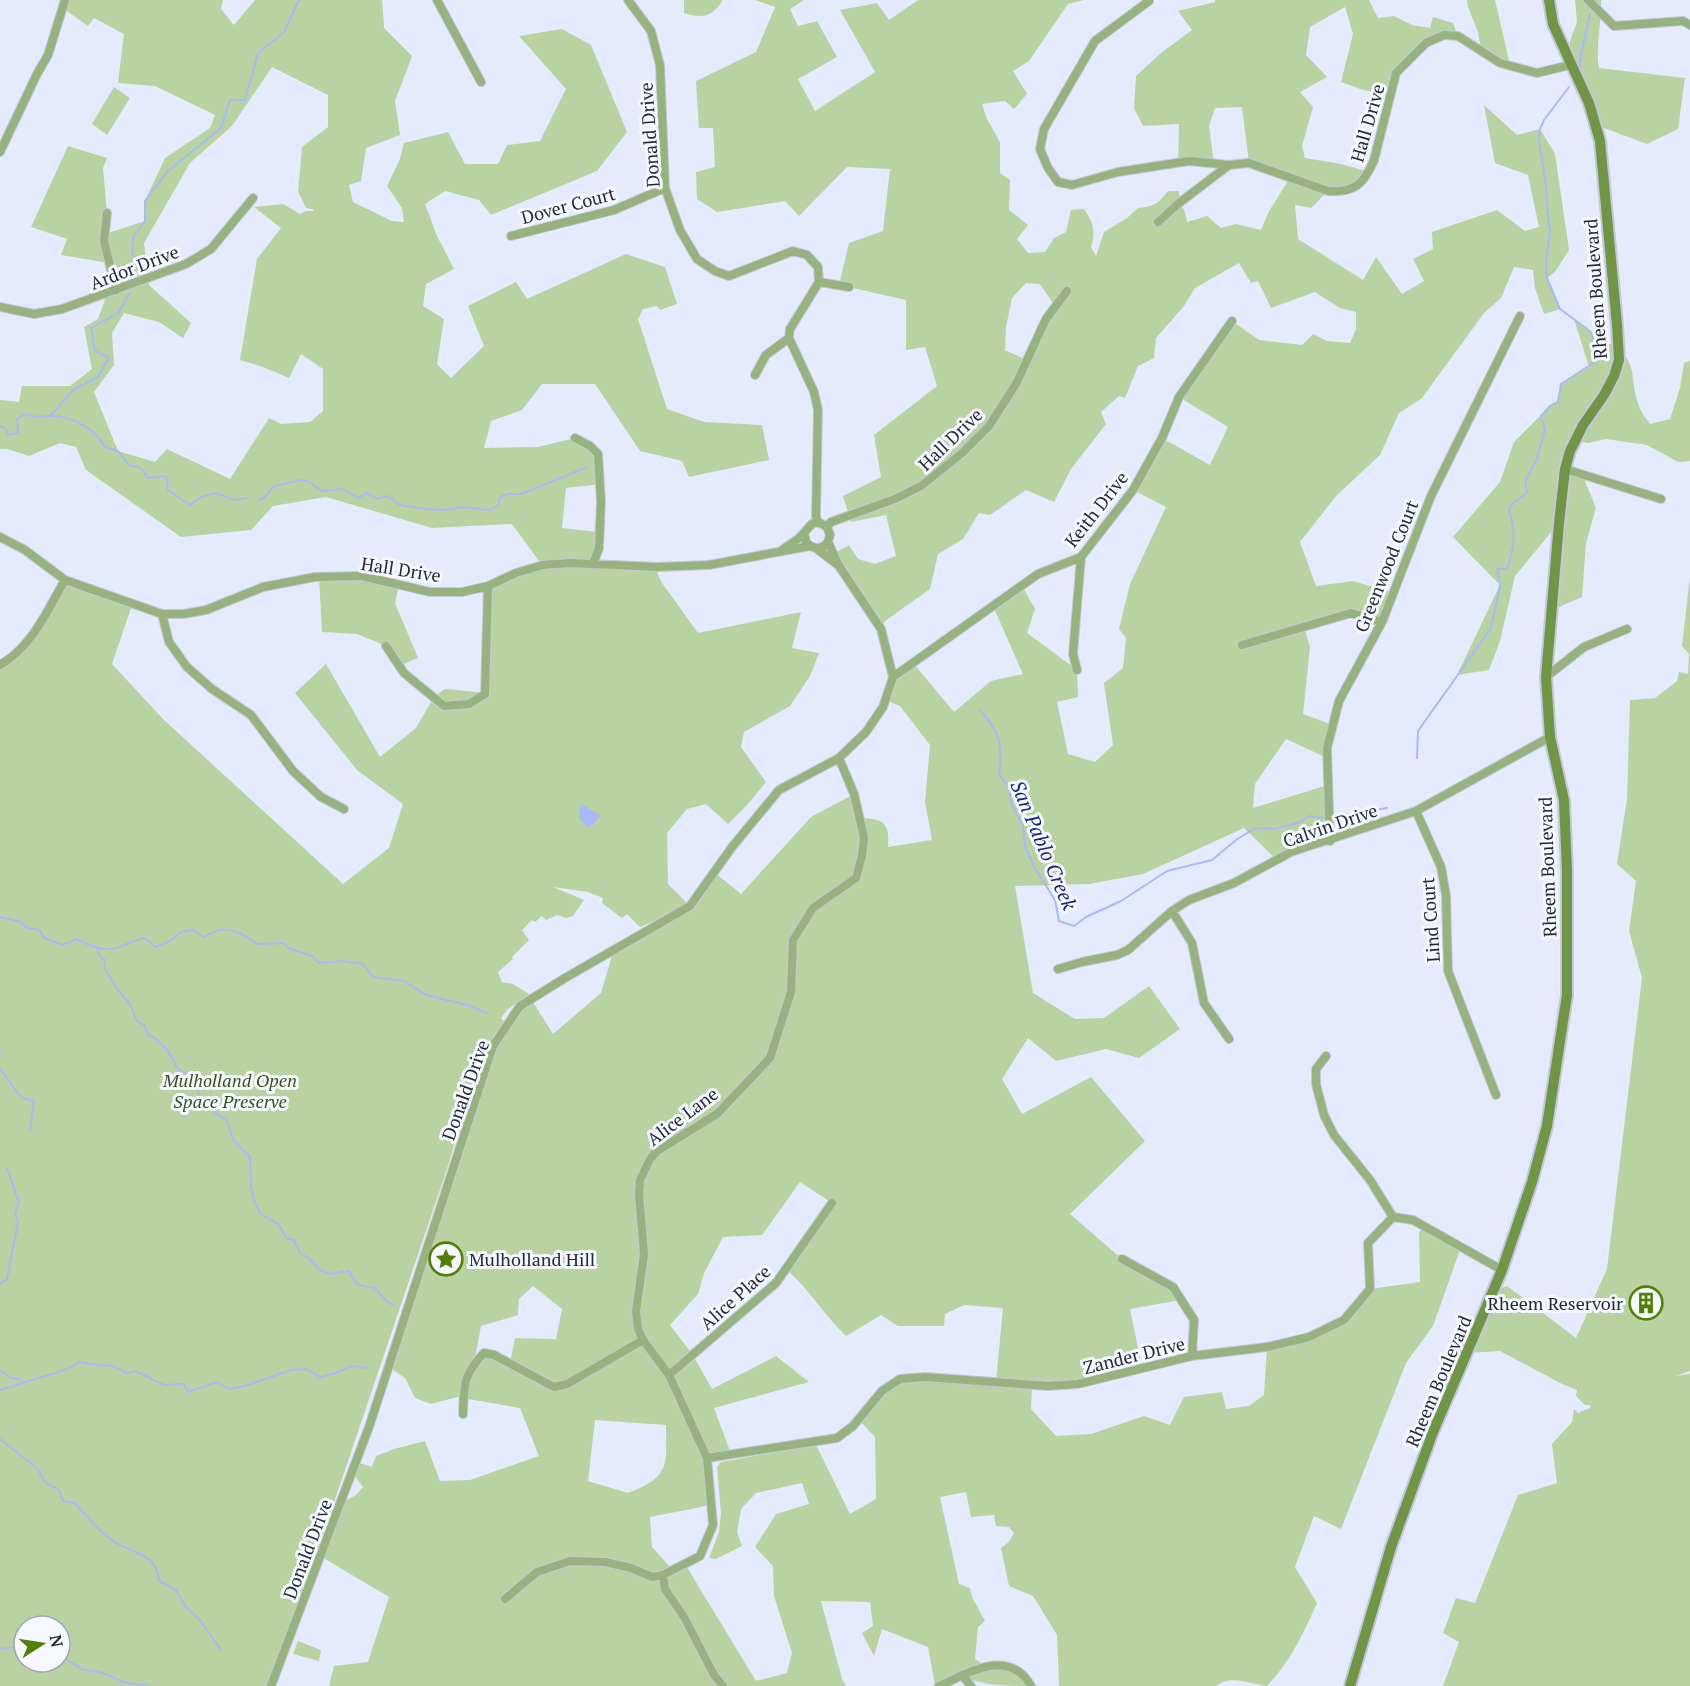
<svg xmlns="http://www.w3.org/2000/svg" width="1690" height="1686" font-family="'PT Serif',serif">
  <rect width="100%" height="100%" fill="#e5ebfd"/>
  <path fill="#b9d2a2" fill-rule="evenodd" d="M65 0H223L221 9 234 25 255 0H382L384 28 412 56 395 101 400 135 366 148 361 181 349 185 353 202 392 221 404 222 402 208 387 186 400 159 404 143 448 132 465 164H498L507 145 540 141 566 89 519 36 562 29 591 45 627 132 597 171 491 215 479 200 445 191 425 204 437 236 454 269 426 284 423 306 444 319 437 364 451 378 484 346 468 306 516 282 527 299 626 254 665 267 677 304 660 310 657 306 643 309 638 319 667 409 704 422 762 425 769 460 689 477 682 461 640 451 595 384H542L522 410 491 421 484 448 538 447 575 438 598 454 601 484 566 488 562 528 598 532 594 564 657 567 658 575 662 583 698 633 801 612 792 648 819 653 810 676 790 706 744 732 741 747 766 782 747 805 728 824 706 804 687 809 667 833 668 884 690 906 714 872 741 894 811 817 854 794 861 818C884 819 890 823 888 847L932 840 925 802 930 745 900 706 885 700 893 677 913 663 954 712 991 681 1023 674 993 606 1022 586 1035 609 1027 633 1077 670 1078 697 1057 702 1068 754 1095 762 1113 745 1104 683 1123 668 1126 638 1119 629 1130 584 1166 507 1133 490 1162 438 1210 465 1228 427 1179 397 1232 321 1259 340 1302 345 1313 334 1327 341 1350 343 1356 329V312L1340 308 1315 292 1271 308 1258 281 1251 283 1239 263 1195 288 1184 306 1156 338 1154 358 1138 366 1125 398 1119 396 1101 412 1106 424 1071 469 1054 502 1026 490 990 515 979 513 963 539 938 554 930 589 885 621 881 629 833 554 849 545 858 559 875 564 896 556 886 515 851 522 843 496 881 477 874 435 937 386 925 347 906 350V300L839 285 849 243 883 231 890 169 847 167 799 216 785 201 717 212 697 199 696 172 715 167 713 128H699L696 81 756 52 775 7 755 0H804L790 9 798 26 817 21 837 57 798 79 815 111 875 72 840 10 877 3 889 20 918 0H1084L1068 4 1029 61 1013 71 1027 94 1014 109 1005 101 982 104 987 119 1000 142V173L1010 180 1009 210 1028 225 1017 239 1028 253 1045 252 1054 238 1066 232 1071 210 1084 209C1093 221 1096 232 1091 247L1096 256 1104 232 1127 218 1138 208C1153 207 1159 203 1168 191H1179C1179 204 1186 210 1187 222L1207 216 1221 228 1236 224 1261 230 1269 211 1290 178 1249 163 1242 107 1215 108 1209 126 1214 164 1178 162 1179 124 1143 126 1134 108 1136 76 1161 53 1192 30 1178 11 1215 2V0H1369L1378 18 1394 16 1412 25 1430 28 1433 17 1453 23 1458 36 1444 35 1426 43 1396 73 1391 95 1363 90 1341 82 1353 34 1345 7 1310 27 1306 55 1327 77 1300 92 1313 107 1302 146 1305 158 1341 164 1369 172 1353 188 1328 191 1311 208 1295 205 1298 239 1363 280 1376 257 1402 294 1424 281 1413 259 1433 249 1432 232 1497 210 1525 231 1539 227 1528 175 1495 163 1484 105 1517 135 1540 129 1555 154 1569 250 1555 272 1547 278 1560 309 1544 314 1535 288 1533 270 1514 267 1501 298 1484 313 1422 398 1399 413 1380 455 1336 496 1300 542 1316 586 1353 581 1394 593 1382 622 1351 613 1304 627 1310 647 1303 714 1333 725 1327 758 1286 739 1255 784 1253 808 1328 785 1330 841 1277 860 1244 828 1143 874 1089 884 1015 886 1033 993 1075 1019 1104 1018 1149 986 1180 1029 1139 1058 1106 1049 1056 1061 1028 1038 1002 1079 1022 1114 1091 1077 1145 1141 1070 1214 1122 1259 1173 1287 1181 1300 1130 1309 1142 1368 1078 1384 1032 1385 1031 1409 1056 1436 1091 1434 1144 1416 1170 1425 1184 1397 1222 1392 1226 1409 1249 1406 1264 1395 1267 1347 1309 1337 1344 1320 1370 1289 1420 1282 1419 1233 1424 1226 1461 1247 1433 1326 1406 1363 1341 1529 1314 1516 1295 1567 1317 1603C1302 1636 1292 1659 1267 1686 1251 1684 1231 1674 1216 1686H1059L1057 1635 1033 1596 1009 1586 1001 1548 1009 1542 1014 1533 1009 1527 996 1526 994 1515 971 1517 966 1492 940 1497 959 1584 970 1588 972 1597 985 1621 978 1627 975 1659 986 1666 1011 1667 1031 1686C1009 1686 979 1686 962 1675L935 1686 928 1647 882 1629 874 1656 862 1633 873 1626 870 1602 821 1601 842 1679 846 1686H329L334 1666 368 1662 389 1597 320 1556 341 1503 356 1495 363 1487 352 1472 356 1462 372 1467 376 1456 394 1449 425 1441 440 1481 470 1480 539 1456 520 1408 457 1397 431 1404 415 1398 405 1378 389 1367 493 1046 520 1006 531 999 553 1034 601 993 613 952 684 909 640 927 627 914 622 918 602 903 603 898 588 892 553 887 584 900 573 916 566 918 557 915 546 920 542 916 535 922 532 920 522 930 529 940 512 957 513 959 498 972 502 982 513 984 529 994 507 1010 501 1018 504 1021 481 1055 447 1169 327 1523 269 1686H0V665L15 656 65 580 133 602 112 664 164 720 343 884 389 848 403 804 357 770 295 693 326 664 380 757 416 728 434 697 445 689 485 693 488 586 542 565 512 524 432 528 326 497 273 506 251 530 181 537 86 470 76 447 60 443 29 456 7 449H0V400L19 402 22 386H70L92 369 84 327 98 319 107 294 109 263 61 255 67 239 31 227 68 146 107 158 103 168 107 213 105 234 145 221V201L165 158 210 128 215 115 155 86 118 83 124 34 94 18 88 26 63 8ZM272 67 328 95V127L302 147 298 191 306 208 313 209V211H306L300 214 283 204 254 207 281 228 257 259 240 360 263 367 289 378 301 354 323 369V411L310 422 281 424 269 418 230 479 167 449 155 462 118 451 94 392 114 365 112 333 124 313 159 322 183 338 191 323 149 285 144 243 190 163 232 126ZM1026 283 1040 284 1055 306 1027 360 1005 350 1006 327 1012 298ZM800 1182 832 1203 786 1269C809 1289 824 1315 846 1336L881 1315 898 1326H944L945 1314 964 1305 1003 1308 996 1382 900 1379 858 1419 875 1437 876 1499 850 1514 816 1445 721 1462 717 1467 721 1514 719 1532 709 1558 716 1559 742 1546 737 1532 741 1509 756 1493 802 1483 809 1504 776 1514 755 1547 773 1566 774 1596 792 1653 787 1673 756 1681 685 1564 673 1570 652 1547 650 1517 711 1505 707 1458 731 1454 714 1408 809 1382 776 1356 712 1389 693 1355 670 1325 698 1294 704 1273 723 1237 762 1235ZM533 1286 562 1309 556 1339 515 1338 510 1363 484 1353 474 1363 481 1326 518 1315 519 1299ZM595 1420 666 1425C666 1466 671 1476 628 1493L588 1481ZM24 1626H60V1662H24Z
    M684 0H723C712 17 703 19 684 13Z
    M1467 0H1495L1510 65 1481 50 1478 32 1468 7Z
    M1575 0H1601C1602 23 1595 45 1599 68L1685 78 1678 129 1647 144 1596 125 1570 65V41L1577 22Z
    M114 87 130 98 107 135 92 124Z
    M1574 319 1590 331 1597 349C1606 344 1609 341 1617 348 1638 364 1630 382 1638 403 1640 411 1645 417 1650 424L1670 419 1680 388 1684 363 1690 361V461L1678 462 1647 445 1606 439 1588 443 1575 441 1565 469 1582 474 1596 508 1586 543 1582 597 1552 610 1558 524 1515 576 1500 641 1489 670 1457 675 1500 585 1453 537 1500 482 1514 442 1550 406 1558 402 1561 384 1589 367Z
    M362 576 399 584 395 603 418 658 399 666 386 646 357 634 322 632 319 577Z
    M1690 576V1371L1676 1376 1690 1374V1686H1443L1459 1642 1443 1633 1456 1598 1475 1603 1518 1495 1557 1483 1552 1444 1572 1422 1574 1409 1578 1413 1590 1408V1405H1585L1576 1396 1577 1390 1562 1384 1500 1351 1466 1353 1493 1291 1507 1286 1576 1338 1607 1269 1642 978 1629 931 1636 881 1617 864 1627 799 1630 700 1655 698 1677 681 1679 672 1688 674 1689 654 1682 646Z
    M298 1641 321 1650 319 1661 293 1654Z"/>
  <path fill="#a8b9f5" d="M580 804C587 806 592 812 599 814L600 817 593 825 587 827 579 818Z"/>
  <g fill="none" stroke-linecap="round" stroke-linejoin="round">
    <path stroke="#a8b9f5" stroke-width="2" d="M1580 66 1581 54 1590 14
      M138 269 139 260 132 254 133 237 145 221V201L167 172 221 128 230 100H245L258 53 284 32 299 0
      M51 415 73 390 98 377 109 358 95 351 91 328 118 313 130 293
      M0 427H4L9 435 18 433 17 419 26 414C36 418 39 417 49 416 69 414 97 430 105 447L118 451 129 465 141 468 148 478 166 476 168 490 190 505 201 497 215 493 235 500 248 498
      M258 500 264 498 274 486 302 480 309 482 322 491 343 489 358 498 367 493 377 499 388 496 400 505 427 509 445 510 461 507 490 510 498 505 500 497 508 494H520L534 489 587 467
      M980 710C1000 731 1003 746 999 775L1008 786 1012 805 1023 825 1025 847 1036 870 1055 900 1059 921 1074 926 1086 917 1121 901 1167 871 1212 860 1236 840 1255 828 1275 829 1300 822 1309 816 1322 818
      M1417 758 1418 731 1491 628 1500 585 1497 569H1507C1515 546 1516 533 1509 510L1513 503 1527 493 1525 482 1536 461 1545 430 1541 416 1550 406 1558 402 1561 384 1598 360 1597 345 1590 331 1560 309 1547 278 1546 264 1550 231 1548 218 1546 186 1539 140 1540 129 1544 120 1569 87
      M1336 816 1387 808
      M0 917 21 922 27 928 40 930 43 937 62 945 77 939C88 945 104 952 116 948 126 945 134 940 145 938L155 947 170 941 181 932 193 930 203 937C225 924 237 929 257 944L284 943 288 948 312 956 319 963 342 961 363 964 373 977 404 981 426 995 467 1005 487 1013
      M97 947 99 955 105 960V969L117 989 131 1005 136 1020 145 1026 147 1034C162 1041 171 1053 177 1068L195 1079 200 1097 218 1115 226 1119 234 1141 250 1157 251 1186 254 1201 260 1213 279 1225 286 1238 294 1240 300 1253 310 1259 320 1270 331 1274 349 1271C355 1284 360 1288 374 1287L385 1300 394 1306
      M0 1051V1052
      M0 1069 22 1098 34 1101 30 1130
      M0 1284 7 1279 18 1222 15 1213 19 1203 7 1168
      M0 1370 11 1378 19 1379 23 1382
      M0 1390 68 1369 79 1362C97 1367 111 1361 126 1373L136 1371 164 1385 184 1384 188 1392 217 1382 229 1389 245 1386 291 1370 306 1369 321 1377 336 1373 352 1366 368 1368
      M0 1439 37 1468 45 1482 59 1490 63 1501 75 1503C86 1516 98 1530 112 1540 132 1555 156 1551 159 1581L176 1590 185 1606 200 1620 221 1650
      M0 1649 16 1647 24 1650
      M60 1655 81 1669 103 1673 123 1682 149 1686"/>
    <g stroke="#c3c8d9" stroke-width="10">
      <path id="street" d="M437 0 481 82
        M628 0 651 31 660 65 665 188 680 230 697 259 715 271 729 276 793 251 807 255 818 267 819 282 790 329 789 338 814 392 818 410 816 516 818 523
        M1588 0 1614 26 1683 21 1690 25
        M1149 1 1095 41 1044 129 1040 149 1048 168 1058 182 1072 185 1118 172 1189 161 1229 165 1249 163 1328 191C1354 193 1364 184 1374 160L1396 73 1426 43 1444 35 1458 36 1500 63 1537 73 1570 65
        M0 152 37 74 48 55 65 0
        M107 213 104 241 116 290
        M1158 222 1179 203 1229 165
        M511 236 614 210 665 188
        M819 282 849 287
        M0 307 34 314 62 309 186 264 211 249 253 198
        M755 375 766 355 789 338
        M575 438 590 446 598 454 601 501 599 548 593 564
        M1565 469 1661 499
        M827 527 831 522 895 499 921 486 961 454 989 426 1016 384 1046 319 1067 291
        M0 537 25 550 65 580 162 614H183L206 610 263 587 315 577 362 576 430 592H462L488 586 516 573 543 565 569 563 657 567 709 565 810 546
        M816 548 838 565
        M781 551C788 545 797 541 803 534 811 526 813 516 827 527L830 535 828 542C822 550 813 550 806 542L804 533
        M162 614 169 642 187 667 212 689 251 715 293 771 321 797 344 809
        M1242 645 1351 613 1382 622
        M386 646 404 673 444 706 469 704 485 694 488 586
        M0 665C32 647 47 611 65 580
        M1077 670 1073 654 1081 557
        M893 677 1038 574 1081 557 1133 490 1162 438 1179 397 1232 321
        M1546 677 1584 647 1627 629
        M1416 811 1441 867 1446 895 1448 971 1496 1095
        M1330 841 1327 748 1339 701 1382 622 1431 496 1520 316
        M1172 911 1192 943 1204 1003 1229 1039
        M1058 969 1082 962 1117 955 1128 950 1172 911 1189 900 1234 883 1291 852 1416 811 1550 737
        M1326 1056 1316 1069V1084L1324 1115 1334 1135 1370 1180 1393 1217
        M1122 1259 1173 1287 1194 1320 1192 1356
        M669 1375 776 1283 832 1203
        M463 1414C464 1385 463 1375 484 1353L494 1355 554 1387 567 1384 643 1340
        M707 1458 837 1438 853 1426 882 1391 900 1379 925 1377 1048 1386 1078 1384 1192 1356 1267 1347 1309 1337 1344 1320 1370 1289 1368 1243 1393 1217 1413 1220 1502 1270
        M663 1575 665 1589 684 1617 714 1675 723 1686
        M505 1599 537 1572 570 1561 605 1562 631 1568 652 1577 663 1575 700 1556 713 1525 707 1458 669 1375 643 1340 638 1329 636 1311 644 1254 639 1195 640 1180 650 1159 657 1151 717 1114 770 1058 791 992 793 940 813 908 856 878 862 856 864 838 854 794 839 758
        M962 1675 971 1686
        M271 1686 369 1427 493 1046 520 1006 565 978 690 906 732 847 779 790 839 758 866 732 883 707 893 677 881 629 839 566 828 542
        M939 1686C969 1673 1009 1647 1031 1686"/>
    </g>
    <g stroke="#c3c8d9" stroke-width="14">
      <path id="secondary" d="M1350 1686 1391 1547 1433 1432 1502 1270 1532 1182 1547 1126 1567 995V871L1564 800 1550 737 1546 677 1559 523 1565 469 1570 451 1583 425 1604 395 1614 376 1619 360 1617 325 1600 141 1589 103 1553 24 1549 0"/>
    </g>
    <use href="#street" stroke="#98b27f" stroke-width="8"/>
    <use href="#secondary" stroke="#709546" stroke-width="10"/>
  </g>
  <defs>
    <g id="sight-ring" transform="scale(1.725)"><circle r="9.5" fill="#f6f8ff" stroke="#527f06" stroke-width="1.5"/><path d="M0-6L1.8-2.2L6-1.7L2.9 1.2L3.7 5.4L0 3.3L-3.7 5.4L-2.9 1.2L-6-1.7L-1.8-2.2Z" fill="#527f06"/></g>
    <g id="building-ring" transform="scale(1.725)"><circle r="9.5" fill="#f6f8ff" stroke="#527f06" stroke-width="1.5"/><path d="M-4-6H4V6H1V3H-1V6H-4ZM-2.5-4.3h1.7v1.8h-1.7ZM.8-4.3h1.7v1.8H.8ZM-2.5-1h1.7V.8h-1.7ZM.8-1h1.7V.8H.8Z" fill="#527f06"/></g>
  </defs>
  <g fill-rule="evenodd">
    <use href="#sight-ring" x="446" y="1259"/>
    <use href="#building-ring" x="1646" y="1303"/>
  </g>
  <g text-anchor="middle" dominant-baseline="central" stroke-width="6" stroke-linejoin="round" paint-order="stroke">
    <g font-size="18" fill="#262934" stroke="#f6f8ff">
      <text transform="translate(1367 123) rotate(-74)">Hall Drive</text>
      <text transform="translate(649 135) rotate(-94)">Donald Drive</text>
      <text transform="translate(568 205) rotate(-15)">Dover Court</text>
      <text transform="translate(134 267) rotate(-21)">Ardor Drive</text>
      <text transform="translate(1595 289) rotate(-94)">Rheem Boulevard</text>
      <text transform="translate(950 439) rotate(-44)">Hall Drive</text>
      <text transform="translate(1096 509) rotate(-52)">Keith Drive</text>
      <text transform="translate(1386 566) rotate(-68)">Greenwood Court</text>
      <text transform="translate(401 569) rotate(9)">Hall Drive</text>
      <text transform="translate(1330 825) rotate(-19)">Calvin Drive</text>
      <text transform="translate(1547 867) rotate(-92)">Rheem Boulevard</text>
      <text transform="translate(1430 920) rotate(-94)">Lind Court</text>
      <text transform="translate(465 1090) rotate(-70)">Donald Drive</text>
      <text transform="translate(682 1116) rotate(-37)">Alice Lane</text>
      <text transform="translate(735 1297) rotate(-42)">Alice Place</text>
      <text transform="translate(1134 1355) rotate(-14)">Zander Drive</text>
      <text transform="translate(1438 1381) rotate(-67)">Rheem Boulevard</text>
      <text transform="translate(307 1549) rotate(-69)">Donald Drive</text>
    </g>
    <g font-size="18" font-style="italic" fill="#374f19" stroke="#f6f8ff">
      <text x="230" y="1080">Mulholland Open<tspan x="230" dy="21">Space Preserve</tspan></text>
    </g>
    <g font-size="18" fill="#262934" stroke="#f6f8ff" text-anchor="start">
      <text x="469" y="1259">Mulholland Hill</text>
      <text x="1623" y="1303" text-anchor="end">Rheem Reservoir</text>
    </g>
    <g font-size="20" font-style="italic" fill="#1d2377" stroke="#f6f8ff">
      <text transform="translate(1044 845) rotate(67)">San Pablo Creek</text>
    </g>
  </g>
  <g transform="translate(42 1644) rotate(78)"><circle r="28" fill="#f6f8ff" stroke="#a3a5ae" stroke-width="1.5"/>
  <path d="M0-4.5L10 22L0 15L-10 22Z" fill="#527f06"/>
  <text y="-9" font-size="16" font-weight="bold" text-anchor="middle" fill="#262934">N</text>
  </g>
</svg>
